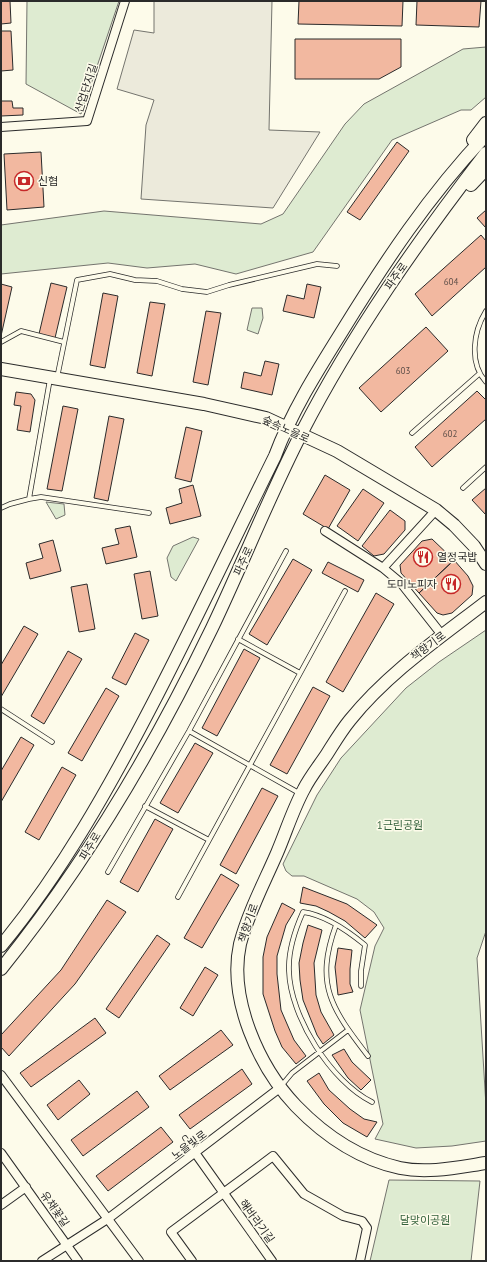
<svg xmlns="http://www.w3.org/2000/svg" width="487" height="1262" font-family="'PT Sans','Noto Sans KR',sans-serif">
  <rect width="100%" height="100%" fill="#fdfbea"/>
  <path fill="#deebd1" stroke="#74746e" d="M27 1H119L81 114 26 84Z
    M486 47V97L471 110H461L392 140 313 252 236 274 195 264 147 268 108 263 1 274V225L104 211 261 224 283 214 345 124 364 104 463 49Z
    M252 308H262L263 318 258 334 247 330Z
    M46 502 64 504 65 515 56 519Z
    M193 537 199 539 176 581 171 577 167 558 173 546Z
    M486 630V931L477 958 486 1106V1141L452 1146 416 1148 375 1139 383 1124 360 1010 375 946 384 928 374 912 357 899 304 876H292L286 871 283 864 317 795 341 758 406 688 439 662Z
    M389 1180 480 1181 471 1261H370Z"/>
  <path fill="#eceadb" stroke="#74746e" d="M154 1H272L269 130 320 132 273 208 141 199 146 125 154 100 117 89 134 30 154 33Z"/>
  <path fill="#f2b8a0" stroke="#2b2b2b" d="M1 1H10L11 23 1 24Z
    M299 1H403L402 26 298 24Z
    M417 1H481L479 27 416 25Z
    M1 31H11L13 70 1 71Z
    M295 39H401V67L379 79H295Z
    M1 101H12L13 108H23V115L1 116Z
    M397 142 409 151 360 220 347 212Z
    M41 152 44 207 7 210 4 154Z
    M486 210V228L477 218Z
    M481 235 486 241V267L432 316 415 294Z
    M51 283 67 287 55 338 39 334Z
    M1 284 12 287 1 336Z
    M307 284 321 287 314 318 283 311 287 295 304 299Z
    M103 293 118 296 105 368 90 365Z
    M150 302 165 304 152 376 137 373Z
    M206 311 221 313 208 385 193 382Z
    M426 327 448 351 381 412 359 388Z
    M265 361 279 364 272 395 241 388 244 372 261 376Z
    M477 391 486 400V419L432 467 415 447Z
    M16 392 31 394 35 400 30 432 17 430 21 406 14 405Z
    M63 406 78 409 62 491 47 489Z
    M109 416 124 419 108 501 94 498Z
    M186 427 202 431 191 482 175 478Z
    M325 475 350 490 328 529 303 514Z
    M193 485 201 516 170 524 166 508 182 503 179 489Z
    M486 488V515L472 500Z
    M363 489 384 503 358 541 337 526Z
    M390 510 405 521V530L384 554 374 556 362 546Z
    M130 526 137 557 106 564 102 548 119 544 115 529Z
    M432 539 454 560 419 593 401 573 400 565 422 541Z
    M53 540 61 571 30 579 26 563 43 558 39 544Z
    M293 559 312 570 267 645 249 634Z
    M454 560 468 576 473 586 472 595 452 613 443 615 437 613 419 593Z
    M328 562 364 580 358 592 322 573Z
    M150 571 158 616 142 619 134 574Z
    M87 584 95 629 79 632 71 587Z
    M376 593 394 604 343 692 326 682Z
    M24 626 38 634 1 697V665Z
    M135 633 149 640 126 685 112 678Z
    M244 649 260 658 217 736 202 728Z
    M68 651 82 659 44 724 31 716Z
    M313 687 330 696 287 774 270 765Z
    M106 688 119 696 82 761 68 753Z
    M21 737 34 745 1 802V771Z
    M195 743 213 753 178 813 160 803Z
    M62 767 76 775 39 840 25 832Z
    M262 788 278 796 236 874 220 865Z
    M155 819 173 829 138 892 120 882Z
    M221 874 239 885 202 948 184 938Z
    M303 887 347 904 377 925 365 938 345 921 329 912 316 906 300 903Z
    M107 900 126 912 75 984 9 1056 1 1047V1035L61 970Z
    M282 903 295 910 286 925 277 956V974L281 1010 294 1040 306 1056 296 1064 282 1047 275 1031 263 994V957L267 937Z
    M308 925 322 930 314 963 316 995 321 1012 334 1035 323 1044 317 1035 303 1000 300 980 299 963 303 943Z
    M157 935 170 944 119 1018 106 1009Z
    M338 948 352 950 350 969V984L353 992 338 995 335 967Z
    M205 967 218 975 193 1016 180 1008Z
    M95 1018 106 1033 31 1087 20 1073Z
    M221 1030 233 1045 170 1090 159 1076Z
    M344 1049 352 1062 371 1080 361 1090 348 1078 332 1055Z
    M242 1069 252 1084 190 1129 179 1115Z
    M319 1073 329 1090 350 1109 364 1119 377 1122 367 1137 343 1123 324 1104 307 1081Z
    M79 1080 90 1094 58 1120 47 1105Z
    M137 1091 149 1107 83 1156 71 1140Z
    M161 1127 173 1142 108 1191 96 1176Z"/>
  <g fill="none" stroke-linecap="round" stroke-linejoin="round">
    <g stroke="#2b2b2b" stroke-width="5.5">
      <path id="lane" d="M486 311C473 332 469 363 486 382
        M1 342 21 331 64 342
        M57 378 77 280 110 274 135 280 157 281 182 289 207 292 229 285 317 264 337 266
        M412 433 479 374
        M463 488 486 467
        M29 499 41 497 149 513
        M1 508 10 504 29 499 50 379
        M238 639 300 673
        M1 709 52 742
        M189 731 299 793
        M145 806 209 840
        M108 872 189 731 286 551
        M178 897 345 591
        M336 925C314 985 332 1009 368 1056
        M361 986V971L365 945C348 931 325 915 303 912 295 930 288 951 289 971 290 1016 331 1082 372 1102
        M282 1085 292 1073 348 1030
        M185 1138 195 1153"/>
    </g>
    <g stroke="#2b2b2b" stroke-width="10">
      <path id="street" d="M1 127 87 121 125 1
        M325 531 383 568 401 583 442 635
        M383 568 436 510
        M1 1075 139 1261
        M1 1153 78 1261
        M196 1154 272 1261
        M1 1205 26 1187
        M42 1261 109 1218 281 1087
        M192 1261 171 1232 273 1156 304 1194 343 1216 362 1221 367 1228 360 1261"/>
    </g>
    <g stroke="#2b2b2b" stroke-width="14">
      <path id="secondary" d="M473 140 486 123
        M471 185 486 169
        M1 369 204 404 266 418 337 451 436 510 454 525 474 546 486 564
        M486 602C438 639 388 673 350 720 341 731 334 743 327 754 319 766 310 777 304 789 293 809 286 832 277 853 264 883 248 913 240 944 228 999 259 1067 296 1106 325 1136 359 1159 400 1168 428 1174 459 1167 486 1163
        M1 946C62 872 109 788 153 703 195 622 234 539 275 456 291 413 316 373 341 333 384 263 429 195 486 135
        M1 969C85 865 154 748 212 628 243 563 269 496 302 432 353 333 418 241 486 153"/>
    </g>
    <use href="#lane" stroke="#fdfbea" stroke-width="4"/>
    <use href="#street" stroke="#fdfbea" stroke-width="8"/>
    <use href="#secondary" stroke="#fdfbea" stroke-width="12"/>
  </g>
  <defs>
    <g id="bank-ring" transform="scale(1)"><circle r="9.5" fill="#fdfbea" stroke="#c62828" stroke-width="1.5"/><path d="M-6-4H6V4H-6ZM0-2.3a2.3 2.3 0 1 0 0 4.6a2.3 2.3 0 1 0 0-4.6Z" fill="#c62828"/></g>
    <g id="restaurant-ring" transform="scale(1)"><circle r="9.5" fill="#fdfbea" stroke="#c62828" stroke-width="1.5"/><path d="M-5-6h1v4h1v-4h1v4h1v-4h1v5L-1.5 .5V6h-2V.5L-5-1ZM5-6V6H3V1.5H1.5Q1.5-4 5-6Z" fill="#c62828"/></g>
  </defs>
  <g fill-rule="evenodd">
    <use href="#bank-ring" x="24" y="181"/>
    <use href="#restaurant-ring" x="423" y="557"/>
    <use href="#restaurant-ring" x="451" y="584"/>
  </g>
  <g text-anchor="middle" dominant-baseline="central" stroke-width="3" stroke-linejoin="round" paint-order="stroke">
    <g font-size="9" fill="#5d4e48">
      <text x="451" y="281">604</text>
      <text x="403" y="370">603</text>
      <text x="450" y="433">602</text>
    </g>
    <g font-size="11" fill="#2b2b2b" stroke="#fdfbea">
      <text transform="translate(86 88) rotate(-72)">산업단지길</text>
      <text transform="translate(396 276) rotate(-55)">파주로</text>
      <text transform="translate(286 429) rotate(24)">숲속노을로</text>
      <text transform="translate(243 561) rotate(-65)">파주로</text>
      <text transform="translate(428 646) rotate(-37)">책향기로</text>
      <text transform="translate(90 846) rotate(-59)">파주로</text>
      <text transform="translate(248 923) rotate(-71)">책향기로</text>
      <text transform="translate(189 1145) rotate(-37)">노을빛로</text>
      <text transform="translate(55 1209) rotate(55)">유채꽃길</text>
      <text transform="translate(257 1221) rotate(54)">해바라기길</text>
    </g>
    <g font-size="11" fill="#2b2b2b" stroke="#fdfbea" text-anchor="start">
      <text x="38" y="181">신협</text>
      <text x="437" y="557">열정국밥</text>
      <text x="437" y="584" text-anchor="end">도미노피자</text>
    </g>
    <g font-size="11" fill="#34623c" stroke="#fdfbea">
      <text x="400" y="825">1근린공원</text>
      <text x="425" y="1220">달맞이공원</text>
    </g>
  </g>
  <rect width="487" height="1262" fill="none" stroke="#2b2b2b" stroke-width="4"/>
</svg>
